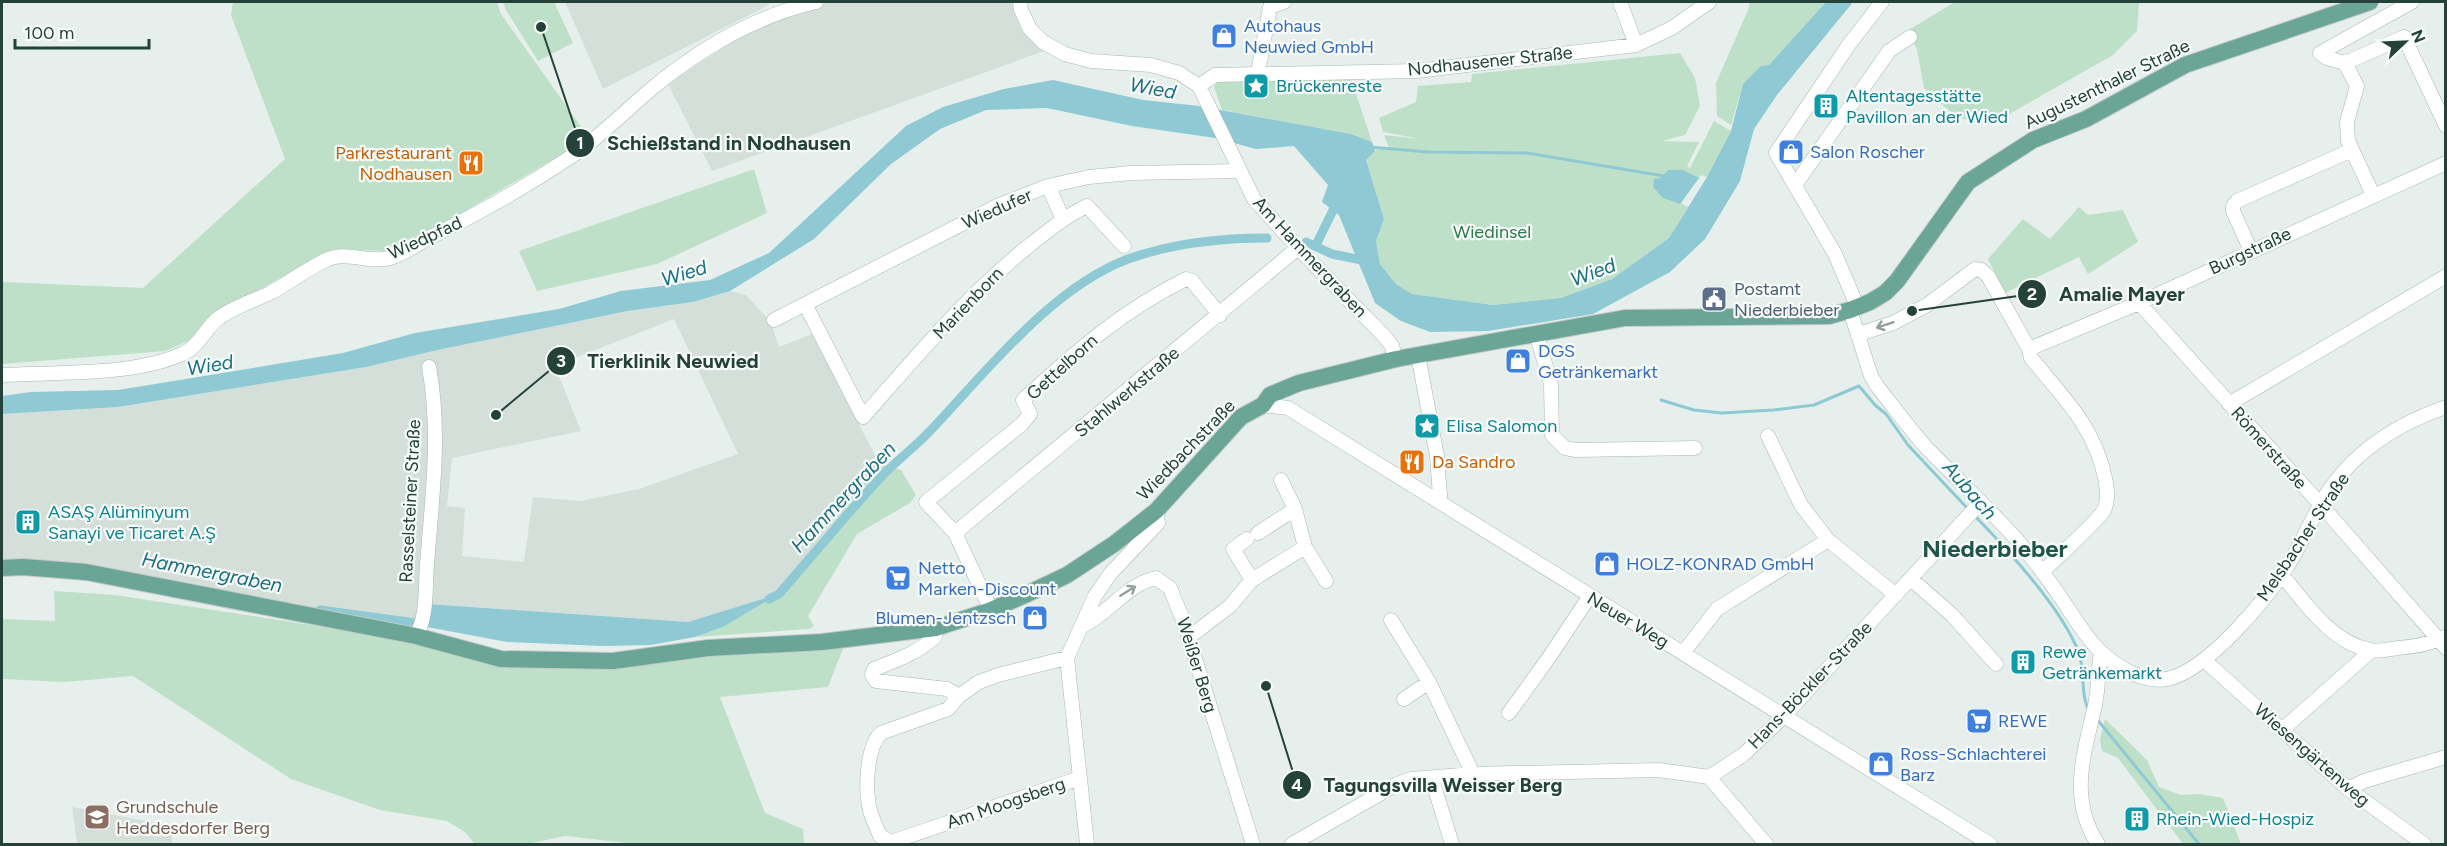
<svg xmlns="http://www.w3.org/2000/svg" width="2447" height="846" font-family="Figtree,sans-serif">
  <rect width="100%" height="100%" fill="#e6efeb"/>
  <path fill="#d4dfda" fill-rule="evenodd" d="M565 2H768L769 5 603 89Z
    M830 2H1013L1014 13 1022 31 1044 51 712 171 668 84 770 17Z
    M730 291 746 295 771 322 779 347 812 334 879 463 779 594 688 622 430 604 416 628 2 561V414L118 407 366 367 442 349 565 324 627 311 693 302ZM674 319 738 454 639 489 580 501 533 497 524 562 462 556 465 508 447 506 452 458 581 431 555 366Z
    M72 807 172 826V844H77Z"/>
  <path fill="#bfe0c8" d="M233 2H497L501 14 589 138 448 221 384 251 335 249 228 306 193 339 165 351 2 364V282L143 288 285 159 231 15Z
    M503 2H554L573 43 538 61 506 10Z
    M1750 2H1826L1769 65 1743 84 1731 125 1717 116 1716 83 1748 10Z
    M1955 2H2139L2137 31 2113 55 1990 125 1956 117 1924 88 1917 49 1907 31Z
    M1680 53 1695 78 1700 106 1685 135 1662 141 1699 142 1687 166 1690 168 1714 121 1731 131 1707 177 1701 175 1681 203 1688 207 1669 238 1612 279 1561 298 1493 305 1412 294 1396 284 1380 264 1376 241 1384 219 1366 160 1378 148 1390 150 1384 135 1420 139 1383 132 1379 118 1416 102 1418 86 1471 82 1472 74Z
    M1350 75 1372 142 1351 134 1222 110 1214 87 1220 78Z
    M754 169 767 213 657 264 537 291 519 251Z
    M2079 207 2088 215 2123 210 2138 242 2088 274 2079 257 2005 293 1988 259 2023 219 2050 239Z
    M879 463 901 470 916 495 910 503 857 534 808 616 814 626 809 629 695 637 723 627 779 594Z
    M54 591 115 595 416 641 500 665 844 646 828 687 720 697 765 813 803 829 804 844H637L565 836 527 844H475L465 832 447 821 380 810 291 779 133 676 64 682 2 679V619L55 621Z
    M2105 719 2147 760 2159 787 2181 795 2199 794 2223 798 2241 844H2183L2118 758 2102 751 2100 739Z"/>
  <path fill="#8ec9d4" d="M1826 2H1853L1777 95 1754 129 1740 181 1705 239 1670 272 1593 314 1488 331 1430 332 1401 321 1375 303 1339 215 1322 202 1328 185 1294 146 1256 149 1215 138 1132 126 1047 108 986 110 940 129 891 164 814 239 730 291 693 302 627 311 565 324 442 349 366 367 118 407 2 414V396L31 392 118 390 192 378 343 353 415 333 559 309 621 291 710 280 769 253 906 126 943 107 1004 89 1053 80 1143 100 1199 106 1351 134 1372 142 1375 151 1366 160 1384 219 1376 241 1380 264 1396 284 1412 294 1493 305 1561 298 1612 279 1669 238 1707 177 1731 131 1743 84 1761 66 1769 65Z
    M1668 170H1683L1699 178 1680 204 1663 198 1653 187 1654 179 1661 178Z
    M779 594 723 627 695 637 650 645 603 646 507 642 427 627 429 604 688 622Z"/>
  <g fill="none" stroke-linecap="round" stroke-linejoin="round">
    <path stroke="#8ec9d4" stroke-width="3" d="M1370 147 1428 152 1527 153 1664 176
      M1661 400 1694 410 1722 413 1773 410 1814 405 1859 386 1875 405 1886 414 1908 445 1968 509
      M1975 516C2007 549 2062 609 2079 653 2085 669 2080 699 2090 711
      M2096 718 2199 844"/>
    <path stroke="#8ec9d4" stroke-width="9" d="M1306 242 1332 254 1367 261
      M1316 245 1338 200
      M769 599 779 594C813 555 846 515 881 477 896 461 915 447 930 431 986 372 1051 288 1128 259 1173 243 1220 238 1267 238
      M320 610 416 623"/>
    <g stroke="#a8b8b2" stroke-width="15">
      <path id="minor" d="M1020 2 1021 10 1030 29 1043 42 1065 54 1091 61 1151 65 1179 73 1199 86 1254 199 1298 248 1385 337 1392 346 1396 359
        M1620 2 1636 45
        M2345 63 2404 37 2446 126
        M1258 72 1270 7 1284 2
        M1199 86 1215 75 1417 71 1636 45 1672 28 1709 2
        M1795 185 1889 51 1910 37
        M1048 186 1063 219
        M2373 195 2348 141 2347 122 2357 86 2345 63 2327 58 2320 53 2412 2
        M2251 251 2233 211V206L2237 201 2352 150
        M2139 303 2320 504 2446 648
        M805 304 863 417C916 357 967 295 1030 245 1049 230 1066 216 1087 206L1124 246
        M1858 308 1835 254 1776 153 1850 43 1882 2
        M1850 310 1871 376 1877 386C1893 406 1908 427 1925 446 1957 480 1993 511 2023 547 2039 567 2055 588 2069 610 2079 625 2088 640 2102 653 2118 668 2144 683 2167 679 2208 671 2269 596 2290 562 2301 543 2310 524 2320 505 2347 456 2394 425 2446 407
        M774 320 997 206 1048 186 1089 177 1131 173 1240 171
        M1536 333 1551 384 1552 435 1565 448 1576 450 1695 448
        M1859 334 1893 323 1927 305 1975 269 1981 270 1988 276 2029 349
        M1418 355 1437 456 1440 496 1438 501
        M2 375C56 372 136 376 184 353 200 346 206 326 220 317 236 306 253 301 270 293 289 283 306 269 326 260 347 250 368 264 390 258 404 254 418 244 431 237 480 213 527 186 572 156 600 137 624 112 650 90 698 50 755 16 816 2
        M2229 404 2446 276
        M1263 405 1288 408 1990 844
        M1768 436 1801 505 1828 540
        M1281 480 1295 509 1305 547 1326 581
        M955 533 1298 248
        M1258 533 1295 509
        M1247 539 1233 549 1252 580
        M2042 572C2053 561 2099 520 2104 510 2109 500 2107 488 2105 478 2095 427 2062 396 2031 358L2029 349 2139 303 2446 163
        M2282 575C2305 603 2332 643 2370 650 2378 652 2389 649 2398 648 2413 647 2430 644 2444 637
        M1911 579 1952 615 1996 664
        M991 610 955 533 926 502 1022 424 1030 414 1023 400C1074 353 1123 310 1186 279L1192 281 1220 315
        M1391 620 1429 682 1473 774
        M1082 626C1109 614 1125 585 1156 578L1170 588 1183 620 1253 844
        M936 628 935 637C917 653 897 660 874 669L872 675 876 681 947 689 959 696
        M416 636C428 615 425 587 427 564 432 499 441 432 429 367
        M1188 638 1230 606 1252 580 1305 547
        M1683 653 1717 609 1828 540 1896 595
        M1067 658 998 675 979 682 959 696 948 709 881 733C866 748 865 790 870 810 872 819 877 828 880 836L891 842 1080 778
        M2204 660 2348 789 2424 844
        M1404 699 1429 682
        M1509 713 1550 656 1589 597
        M2282 730 2371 651
        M1709 777 1766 844
        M1432 779 1452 844
        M2348 789 2364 781 2446 757
        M1087 844 1067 658 1095 596 1110 574 1158 523 1156 511
        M1292 844 1397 784 1412 779 1473 774 1659 770 1709 777 1743 755 1784 716 1980 503
        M2098 844C2069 800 2083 757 2094 710 2098 694 2098 676 2100 659L2103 654"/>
    </g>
    <g stroke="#c2cac8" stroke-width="18">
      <path id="major" d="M2 568 23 567 86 572 416 636 501 659 613 661 708 648 822 642 936 628 991 610 1027 594 1067 575 1114 544 1156 511 1241 417 1263 405 1270 395 1299 383 1396 359 1625 318 1829 316 1850 310 1870 302 1885 293 1897 281 1968 182 2033 140 2086 119 2185 65 2370 2"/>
    </g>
    <use href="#minor" stroke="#fff" stroke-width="14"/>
    <use href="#major" stroke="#6aa596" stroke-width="16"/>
  </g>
  <defs><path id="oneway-shaft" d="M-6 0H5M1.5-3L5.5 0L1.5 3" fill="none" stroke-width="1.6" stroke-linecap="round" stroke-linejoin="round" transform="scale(1.5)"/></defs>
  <g stroke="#92a09c">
    <use href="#oneway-shaft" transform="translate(1885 325) rotate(161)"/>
    <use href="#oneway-shaft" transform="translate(1128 591) rotate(-32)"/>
  </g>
  <defs>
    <g id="shop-square" transform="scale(1.35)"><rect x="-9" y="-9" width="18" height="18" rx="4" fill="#3f7fe0" stroke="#f7fbf9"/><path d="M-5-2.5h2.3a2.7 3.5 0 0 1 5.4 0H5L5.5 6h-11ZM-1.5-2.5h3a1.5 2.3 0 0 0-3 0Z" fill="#fff"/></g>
    <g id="sight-square" transform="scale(1.35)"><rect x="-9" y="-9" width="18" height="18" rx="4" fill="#0f9aa8" stroke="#f7fbf9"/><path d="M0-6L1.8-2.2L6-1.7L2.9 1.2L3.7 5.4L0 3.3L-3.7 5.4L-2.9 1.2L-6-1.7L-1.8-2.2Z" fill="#fff"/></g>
    <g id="building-square" transform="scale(1.35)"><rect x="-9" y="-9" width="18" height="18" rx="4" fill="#0f9aa8" stroke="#f7fbf9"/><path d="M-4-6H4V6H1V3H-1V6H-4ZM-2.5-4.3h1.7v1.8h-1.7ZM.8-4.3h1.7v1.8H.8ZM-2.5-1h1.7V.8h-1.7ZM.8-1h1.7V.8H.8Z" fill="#fff"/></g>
    <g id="restaurant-square" transform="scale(1.35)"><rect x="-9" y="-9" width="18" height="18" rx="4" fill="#e8710a" stroke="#f7fbf9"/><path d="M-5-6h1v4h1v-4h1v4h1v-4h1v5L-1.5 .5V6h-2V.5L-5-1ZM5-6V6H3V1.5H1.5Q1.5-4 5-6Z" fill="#fff"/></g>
    <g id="civic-square" transform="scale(1.35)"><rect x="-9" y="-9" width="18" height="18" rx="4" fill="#5c6f8a" stroke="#f7fbf9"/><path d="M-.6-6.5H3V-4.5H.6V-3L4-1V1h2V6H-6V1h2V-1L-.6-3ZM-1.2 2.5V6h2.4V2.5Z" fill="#fff"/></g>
    <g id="supermarket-square" transform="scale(1.35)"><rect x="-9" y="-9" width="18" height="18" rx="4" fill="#3f7fe0" stroke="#f7fbf9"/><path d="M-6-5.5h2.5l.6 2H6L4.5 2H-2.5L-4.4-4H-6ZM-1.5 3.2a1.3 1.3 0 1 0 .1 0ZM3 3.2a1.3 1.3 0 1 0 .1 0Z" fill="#fff"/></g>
    <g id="school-square" transform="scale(1.35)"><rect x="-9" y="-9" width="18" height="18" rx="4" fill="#8d6e63" stroke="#f7fbf9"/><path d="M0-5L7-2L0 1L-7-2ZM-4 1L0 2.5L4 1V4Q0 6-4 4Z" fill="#fff"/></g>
  </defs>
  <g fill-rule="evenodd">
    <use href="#shop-square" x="1224" y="36"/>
    <use href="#sight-square" x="1256" y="86"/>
    <use href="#building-square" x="1826" y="106"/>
    <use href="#shop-square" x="1791" y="152"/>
    <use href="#restaurant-square" x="471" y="163"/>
    <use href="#civic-square" x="1714" y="299"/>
    <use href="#shop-square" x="1518" y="361"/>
    <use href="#sight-square" x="1427" y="426"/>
    <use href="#restaurant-square" x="1412" y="462"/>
    <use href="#building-square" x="28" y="522"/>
    <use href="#shop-square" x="1607" y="564"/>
    <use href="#supermarket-square" x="898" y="578"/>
    <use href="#shop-square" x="1035" y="618"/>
    <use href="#building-square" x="2023" y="662"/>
    <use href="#supermarket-square" x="1979" y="721"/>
    <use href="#shop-square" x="1881" y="764"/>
    <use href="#school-square" x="97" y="817"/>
    <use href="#building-square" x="2137" y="819"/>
  </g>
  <g text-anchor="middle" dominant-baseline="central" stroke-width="4.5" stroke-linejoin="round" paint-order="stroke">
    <g font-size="18" fill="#366cbe" stroke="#f7fbf9" text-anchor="start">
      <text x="1244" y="26">Autohaus<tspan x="1244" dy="21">Neuwied GmbH</tspan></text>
      <text x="1810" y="152">Salon Roscher</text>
      <text x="1538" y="351">DGS<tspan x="1538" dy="21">Getränkemarkt</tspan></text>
      <text x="1626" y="564">HOLZ-KONRAD GmbH</text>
      <text x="918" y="568">Netto<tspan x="918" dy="21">Marken-Discount</tspan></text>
      <text x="1016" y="618" text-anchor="end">Blumen-Jentzsch</text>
      <text x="1998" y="721">REWE</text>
      <text x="1900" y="754">Ross-Schlachterei<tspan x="1900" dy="21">Barz</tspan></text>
    </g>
    <g font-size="18" fill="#24423a" stroke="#f7fbf9">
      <text transform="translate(1490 61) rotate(-6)">Nodhausener Straße</text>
      <text transform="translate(2107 84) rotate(-26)">Augustenthaler Straße</text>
      <text transform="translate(997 209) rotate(-24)">Wiedufer</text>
      <text transform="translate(425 238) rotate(-25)">Wiedpfad</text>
      <text transform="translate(2250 251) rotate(-25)">Burgstraße</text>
      <text transform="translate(1310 257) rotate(47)">Am Hammergraben</text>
      <text transform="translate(968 303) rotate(-46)">Marienborn</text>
      <text transform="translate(1062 367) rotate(-42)">Gettelborn</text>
      <text transform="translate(1127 392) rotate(-40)">Stahlwerkstraße</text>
      <text transform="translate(2269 448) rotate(48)">Römerstraße</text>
      <text transform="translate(1186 450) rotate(-46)">Wiedbachstraße</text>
      <text transform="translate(410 501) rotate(-87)">Rasselsteiner Straße</text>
      <text transform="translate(2303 537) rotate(-56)">Melsbacher Straße</text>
      <text transform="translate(1628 620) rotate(31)">Neuer Weg</text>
      <text transform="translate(1197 665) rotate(73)">Weißer Berg</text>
      <text transform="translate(1810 685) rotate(-46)">Hans-Böckler-Straße</text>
      <text transform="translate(2312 755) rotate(41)">Wiesengärtenweg</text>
      <text transform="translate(1006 803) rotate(-19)">Am Moogsberg</text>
    </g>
    <g font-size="18" fill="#0d838f" stroke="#f7fbf9" text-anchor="start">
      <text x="1276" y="86">Brückenreste</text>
      <text x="1846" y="96">Altentagesstätte<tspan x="1846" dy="21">Pavillon an der Wied</tspan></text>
      <text x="1446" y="426">Elisa Salomon</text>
      <text x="48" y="512">ASAŞ Alüminyum<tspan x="48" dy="21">Sanayi ve Ticaret A.Ş</tspan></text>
      <text x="2042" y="652">Rewe<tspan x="2042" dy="21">Getränkemarkt</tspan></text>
      <text x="2156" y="819">Rhein-Wied-Hospiz</text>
    </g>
    <g font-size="18" fill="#c56008" stroke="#f7fbf9" text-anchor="end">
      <text x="452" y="153">Parkrestaurant<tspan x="452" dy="21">Nodhausen</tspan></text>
      <text x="1432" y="462" text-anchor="start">Da Sandro</text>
    </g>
    <g font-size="18" fill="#2d7a4b" stroke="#f7fbf9">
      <text x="1492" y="232">Wiedinsel</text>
    </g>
    <g font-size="18" fill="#4e5e75" stroke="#f7fbf9" text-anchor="start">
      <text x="1734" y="289">Postamt<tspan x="1734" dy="21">Niederbieber</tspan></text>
    </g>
    <g font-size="18" fill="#785e54" stroke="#f7fbf9" text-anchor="start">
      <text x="116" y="807">Grundschule<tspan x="116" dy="21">Heddesdorfer Berg</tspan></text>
    </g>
    <g font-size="20" font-style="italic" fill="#1c6f80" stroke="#f7fbf9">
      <text transform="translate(1153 88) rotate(10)">Wied</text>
      <text transform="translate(1593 272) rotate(-21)">Wied</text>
      <text transform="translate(684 273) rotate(-17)">Wied</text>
      <text transform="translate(210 365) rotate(-9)">Wied</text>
      <text transform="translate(1970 490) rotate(49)">Aubach</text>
      <text transform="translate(843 497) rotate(-47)">Hammergraben</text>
      <text transform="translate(212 572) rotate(11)">Hammergraben</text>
    </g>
    <g font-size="24" font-weight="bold" fill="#1f5548" stroke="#f7fbf9">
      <text x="1995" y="548">Niederbieber</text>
    </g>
  </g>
  <path fill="none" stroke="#24423a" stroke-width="2" d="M541 27L580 143M1912 311L2032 294M496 415L561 361M1266 686L1297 785"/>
  <g fill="#24423a" stroke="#f7fbf9" stroke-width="2">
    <circle cx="541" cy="27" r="6"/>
    <circle cx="1912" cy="311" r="6"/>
    <circle cx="496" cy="415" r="6"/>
    <circle cx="1266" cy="686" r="6"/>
    <circle cx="580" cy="143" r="15"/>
    <circle cx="2032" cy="294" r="15"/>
    <circle cx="561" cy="361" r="15"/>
    <circle cx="1297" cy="785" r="15"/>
  </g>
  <g font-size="18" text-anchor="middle" font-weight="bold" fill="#fff">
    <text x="580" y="149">1</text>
    <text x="2032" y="300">2</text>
    <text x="561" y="367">3</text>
    <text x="1297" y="791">4</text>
  </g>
  <g font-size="20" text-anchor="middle" font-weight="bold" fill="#24423a" stroke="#f7fbf9" stroke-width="4.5" stroke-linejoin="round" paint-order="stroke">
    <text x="729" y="150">Schießstand in Nodhausen</text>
    <text x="2122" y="301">Amalie Mayer</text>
    <text x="673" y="368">Tierklinik Neuwied</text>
    <text x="1443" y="792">Tagungsvilla Weisser Berg</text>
  </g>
  <rect width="2447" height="846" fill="none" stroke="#24423a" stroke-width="6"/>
  <g transform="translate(2405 42) rotate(67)" stroke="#f7fbf9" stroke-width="4.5" paint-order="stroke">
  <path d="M0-4.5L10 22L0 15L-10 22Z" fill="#24423a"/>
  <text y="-9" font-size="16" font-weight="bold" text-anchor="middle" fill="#24423a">N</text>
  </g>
  <path d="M15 39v9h134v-9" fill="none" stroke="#24423a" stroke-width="3"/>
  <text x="24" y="39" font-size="18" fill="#24423a" stroke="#f7fbf9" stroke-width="4.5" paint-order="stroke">100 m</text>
</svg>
